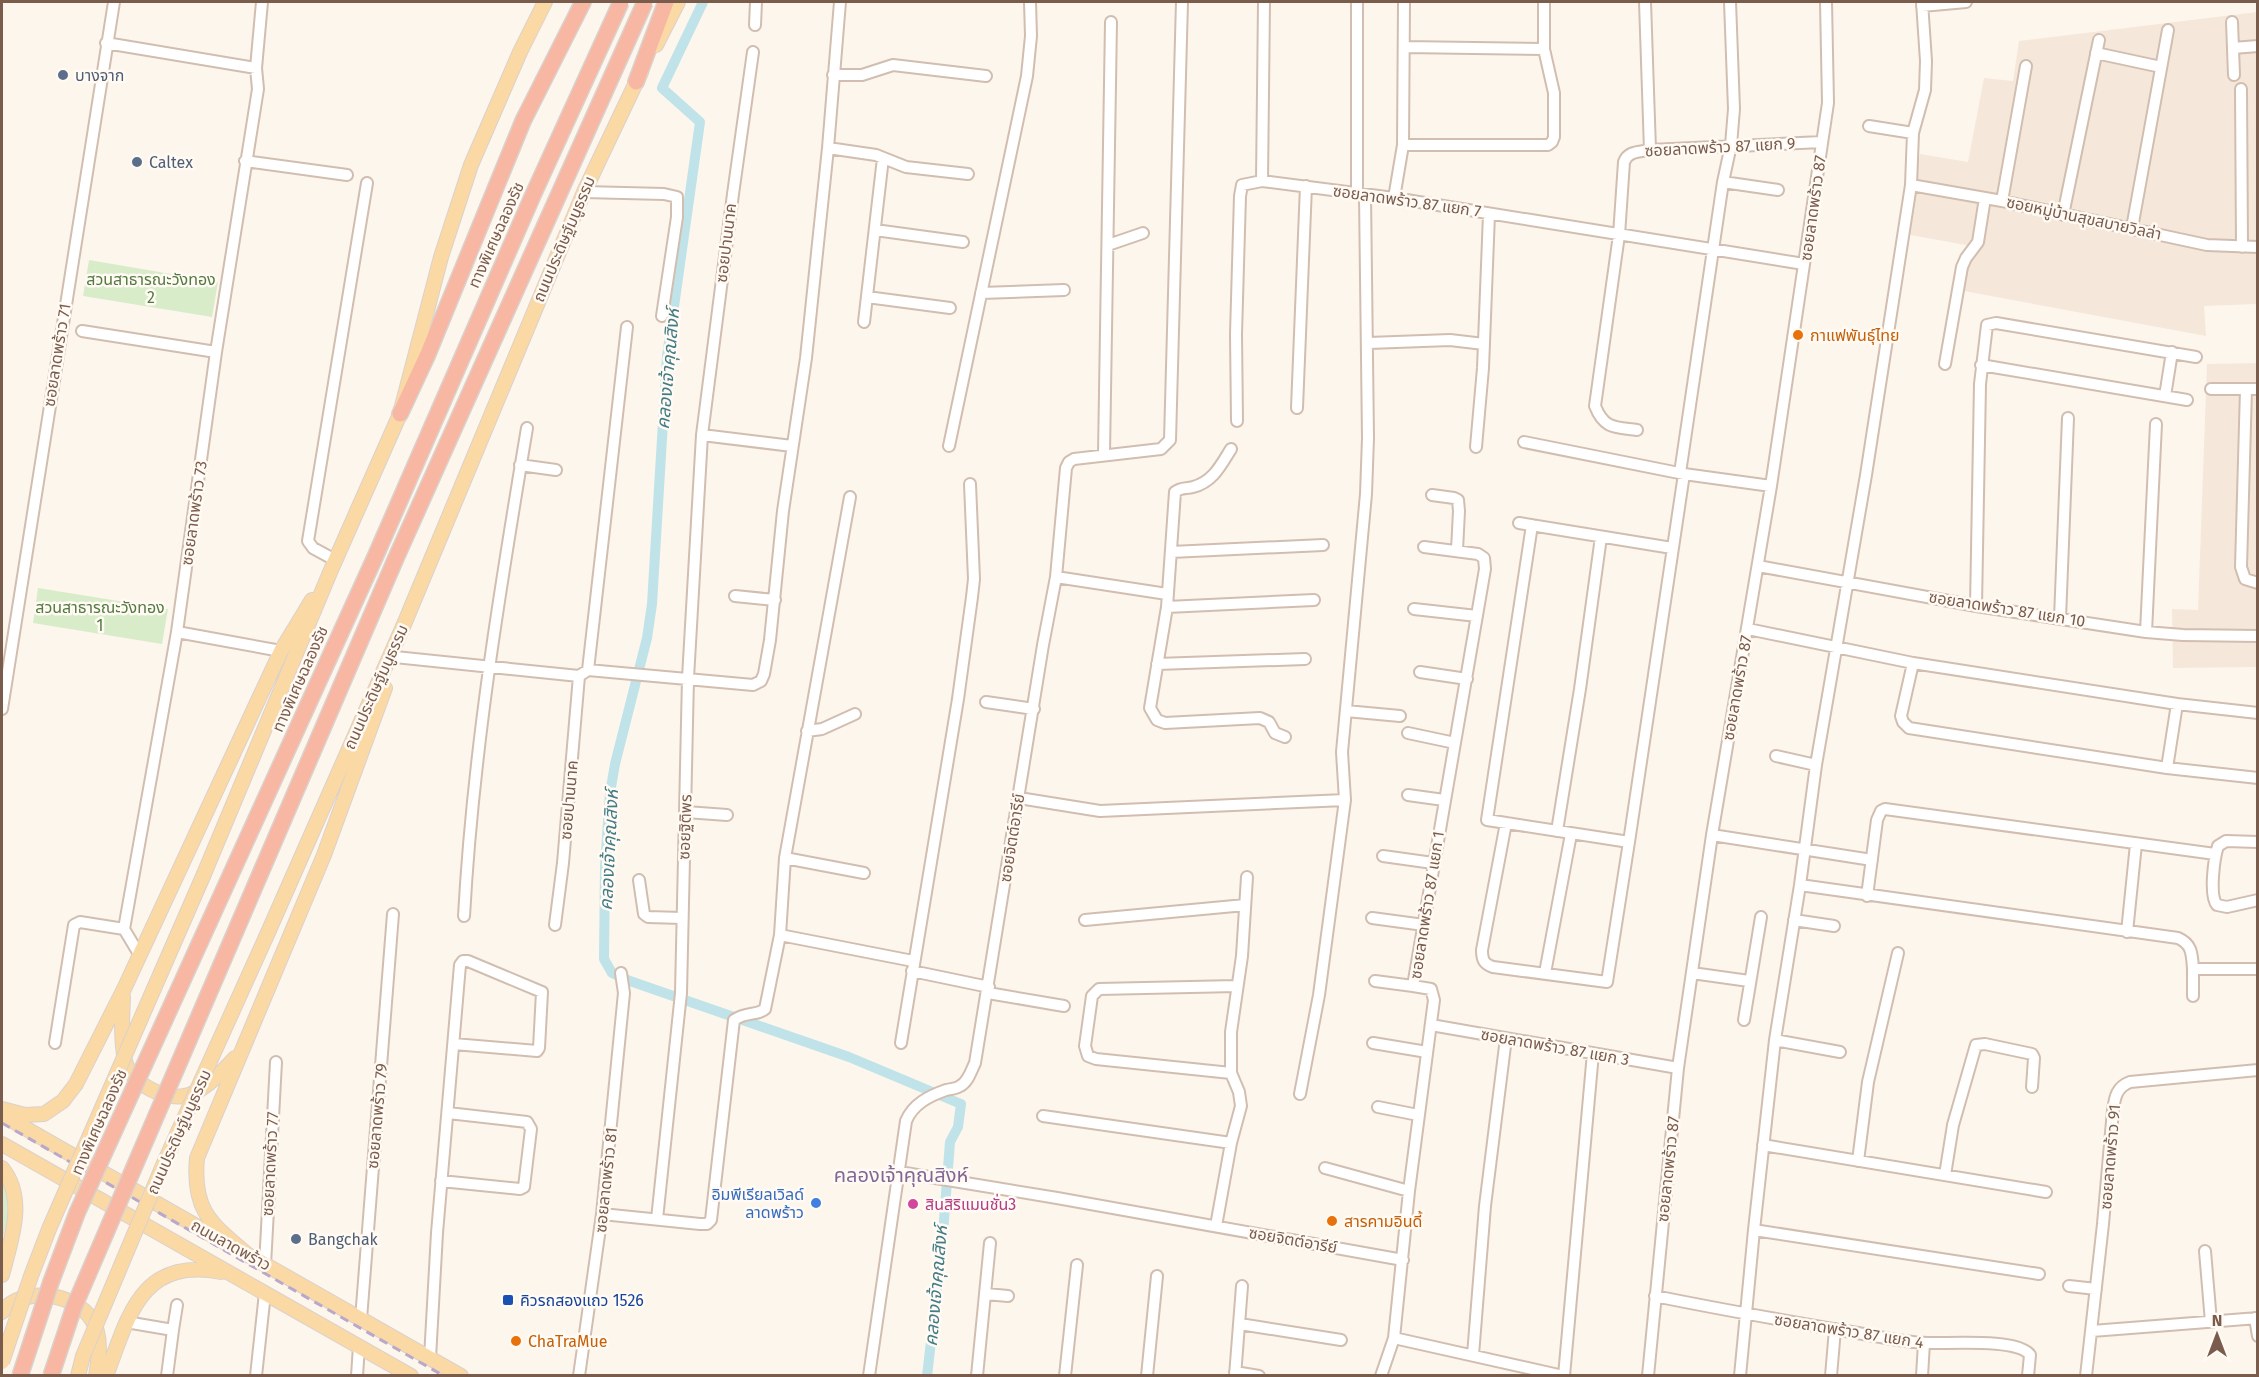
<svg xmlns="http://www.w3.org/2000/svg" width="2259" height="1377" font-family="'Fira Sans','Noto Sans Thai',sans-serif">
  <rect width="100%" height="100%" fill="#fdf6ec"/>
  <path fill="#f5e8da" d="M2257 12V304L2204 306 2206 336 1964 291 1971 246 1905 234 1920 154 1968 162 1984 78 2013 81 2019 41Z
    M2257 363V667L2173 668 2172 609 2198 610 2207 364Z"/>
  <path fill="#d8ecc9" d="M89 260 218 282 212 317 83 296Z
    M38 588 168 609 162 644 33 623Z
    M2 1178C12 1199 9 1219 2 1240Z"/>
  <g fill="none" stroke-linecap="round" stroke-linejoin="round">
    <path stroke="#bfe3e8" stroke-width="10" d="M703 2 662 88 700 122 667 356 652 604 647 638 615 764 610 793 605 867 604 959 612 973 630 981 849 1057 961 1104 958 1127 950 1142 942 1246 927 1376"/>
    <g stroke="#d1beb0" stroke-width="14">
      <path id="minor" d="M1357 2V194
        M1645 2 1650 150
        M1922 6 1966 2
        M2232 22 2234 75
        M755 25 756 2
        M106 43 256 68
        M1404 47 1544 49
        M2233 48 2258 46
        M2096 53 2161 67
        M833 75H862L893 65 986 76
        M2241 89 2242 247
        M1869 126 1913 133
        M1403 145H1548L1552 142 1554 137V93L1544 49V2
        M828 148 876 155 906 167 968 174
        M245 161 347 175
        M1262 181 1264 2
        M1723 182 1778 190
        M1911 185 2002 201 2207 245 2258 247
        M584 192 664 194 677 197V217L662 316
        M1394 198 1403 145 1404 2
        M2002 201 2026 66
        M2063 215 2099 40
        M2132 228 2168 30
        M875 230 963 242
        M1108 245 1143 233
        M981 293 1064 290
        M867 297 950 308
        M864 322 883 158
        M82 331 216 352
        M1369 343 1450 340 1484 344
        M1945 364 1962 267 1966 258 1978 242 1985 198
        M1981 365 2187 400
        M2211 389H2258
        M2246 389 2241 567 2245 579 2258 583
        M2165 396 2172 352
        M1297 408 1306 186
        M1237 421 1236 334 1240 196 1242 185 1262 181 1394 198 1804 264
        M1637 430C1615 427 1604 429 1595 406L1619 235 1624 162C1628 151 1639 152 1650 150L1822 142
        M702 435 792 446
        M1524 442 1684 474 1771 486
        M949 446 1027 76 1031 36 1030 2
        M1476 447 1483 368 1489 214
        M1231 449C1221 465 1213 482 1193 487 1186 489 1181 487 1175 492L1167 607 1150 708 1157 720 1165 723 1260 718 1269 722 1275 733 1285 737
        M1104 454 1111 22
        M520 465 556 470
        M1680 473 1723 182 1731 145 1734 109 1730 2
        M1432 495 1454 498 1458 500 1459 511 1457 550
        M1519 523 1672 548
        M1532 525 1487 820 1629 842
        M1171 552 1323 545
        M335 560 313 548 308 541 367 183
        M1758 566 1976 606 2146 632 2183 635 2258 636
        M1056 577 1167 594
        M735 596 775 600
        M1976 606 1980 384 1987 325 1996 323 2196 357
        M1167 607 1314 600
        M1414 609 1477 616
        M2060 618 2068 418
        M1748 629 1913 663 2177 704 2258 713
        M177 632 281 651
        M2146 632 2156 424
        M395 657 579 676 588 670 753 685 761 681 764 674 770 640 783 511 806 358 828 148 840 2
        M1913 663 1901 716 1903 722 1909 728 2167 768 2258 778
        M1157 664 1305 659
        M588 670 627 327
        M1420 672 1467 679
        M986 702 1034 709
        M2 709 114 2
        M1346 711 1400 716
        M807 731 822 729 855 714
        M1408 733 1455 743
        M1776 756 1816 765
        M2167 768 2177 704
        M1408 795 1444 800
        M1019 798 1100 811 1345 800
        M686 812 727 815
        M1506 823 1482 950C1482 960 1484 964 1493 967L1607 982 1629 842 1684 474
        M1557 831 1580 689 1601 537
        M1712 835 1872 860
        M2258 842 2226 841 2218 846C2214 858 2209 896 2217 905L2227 907 2258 900
        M1383 856 1433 863
        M785 858 864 873
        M639 880 644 914 648 917 682 918
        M1800 885 2178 938C2192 944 2192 954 2193 969H2258
        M1867 896 1877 820 1881 811 1885 809 2215 854
        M464 916C473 752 500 589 527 428
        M1372 918 1424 925
        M1085 920 1245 905
        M1794 920 1834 926
        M555 925 563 863 579 676
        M2127 932 2136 844
        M780 935 913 961
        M139 954 124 929 177 632 216 352 258 89 256 68 262 2
        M2193 969V996
        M912 971 989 987
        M1545 973 1571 834
        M1692 973 1749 981
        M1375 981 1413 986
        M988 993 1064 1006
        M1744 1020 1761 917
        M1431 1025 1678 1068
        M1775 1040 1840 1052
        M55 1043 74 925 80 922 124 929
        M901 1043 958 699 972 597 974 579 970 484
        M1373 1043 1427 1052
        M1231 1073 1096 1059 1088 1056 1085 1046 1092 996 1099 989 1236 986
        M1300 1094 1319 995 1345 800 1342 752 1366 494 1368 438 1365 195
        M1378 1107 1418 1115
        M1043 1116 1231 1143
        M1763 1145 2046 1192
        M1858 1161 1868 1082 1898 953
        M1325 1168 1409 1191
        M899 1172 1057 1198 1403 1260
        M1945 1175 1953 1125 1976 1045 1985 1044 2032 1054 2034 1058 2032 1087
        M441 1181 520 1189 524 1187 531 1129 527 1122 448 1113
        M602 1214 700 1224H707L711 1220 734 1020C747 1011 757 1016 765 1009L780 935 785 858 850 497
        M657 1219 681 993 688 678 702 435 733 194 753 52
        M1216 1226 1231 1143 1241 1106 1239 1092 1231 1073V1032L1242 956 1247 877
        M1754 1230 2039 1274
        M2205 1251 2211 1322
        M265 1265 276 1062
        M2069 1286 2096 1289
        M986 1294 1008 1296
        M1655 1296C1718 1309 1781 1320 1845 1331 1872 1335 1900 1342 1927 1343 1948 1344 2018 1338 2030 1355L2028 1376
        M2255 1318 2258 1336
        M361 1319 393 914
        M126 1322 173 1330 167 1376
        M1240 1324 1341 1340
        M173 1330 177 1305
        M2092 1331 2258 1318
        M1394 1338 1563 1376
        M1473 1355 1485 1206 1506 1038
        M430 1358 437 1233 460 965 463 961H468L542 992 539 1048 537 1051 454 1044
        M1235 1372 1259 1376
        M256 1376 265 1293
        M357 1376 359 1346
        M579 1376 602 1214 624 993 621 973
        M869 1376 906 1121C913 1104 929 1096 946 1090 950 1089 956 1089 960 1086 968 1082 971 1071 975 1063L1043 645 1056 577 1066 468 1069 462 1074 459 1161 449 1170 440 1182 2
        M977 1376 990 1243
        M1065 1376 1077 1265
        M1147 1376 1157 1276
        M1235 1376 1242 1286
        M1381 1376 1394 1338 1409 1191 1434 1000 1431 989 1413 986 1485 569 1484 558 1478 554 1424 547
        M1564 1376 1593 1053
        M1648 1376 1678 1068 1712 835 1771 486 1828 103 1826 2
        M1740 1376 1754 1230 1775 1040 1800 885 1816 765 1866 475 1911 185 1913 133 1925 90 1926 61 1922 2
        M1831 1376 1835 1329
        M1922 1376 1924 1343
        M2086 1376 2103 1224 2113 1110C2115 1096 2117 1087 2130 1082L2258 1070"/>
    </g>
    <g stroke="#dad1cd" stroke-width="16">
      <path id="major" d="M656 45 678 2
        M204 874 331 570 400 414 441 257 471 165 520 52 545 2
        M266 937 405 622 584 192 641 72
        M123 997C122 1018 121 1040 125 1061 131 1084 166 1102 189 1095 207 1088 222 1072 235 1058
        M2 1109 25 1115 44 1114 63 1101 76 1084 124 989 281 651 312 600
        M2 1115 226 1243
        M2 1144 411 1376
        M2 1168C27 1199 11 1240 2 1275
        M243 1252 461 1376
        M249 1256C212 1224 192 1212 197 1158L324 855 385 688
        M2 1312C21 1286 75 1292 92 1320 102 1335 99 1359 96 1376
        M106 1376C129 1315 141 1257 221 1272"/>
    </g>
    <g stroke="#dad1cd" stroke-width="18">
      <path id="highway" d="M636 82 666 2
        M400 414 427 356 523 121 583 2"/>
    </g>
    <use href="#minor" stroke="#fff" stroke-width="10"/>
    <use href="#major" stroke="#fbd9a5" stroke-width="14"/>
    <use href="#highway" stroke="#f7b7a3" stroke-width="15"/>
    <path stroke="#b9a8c9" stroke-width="3" stroke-dasharray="9 6" stroke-linecap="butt" d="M2 1123 444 1376"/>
    <g stroke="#dad1cd" stroke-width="16" stroke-linecap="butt">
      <path id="major-bridge" d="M2 1362 31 1276 49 1229 204 874
        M78 1376 83 1356 164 1163 266 937"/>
    </g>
    <g stroke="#dad1cd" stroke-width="18" stroke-linecap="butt">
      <path id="highway-bridge" d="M20 1376 51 1282 77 1213 376 555 533 195 621 2
        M51 1376 74 1307 396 558 645 2"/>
    </g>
    <use href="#major-bridge" stroke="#fbd9a5" stroke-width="14"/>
    <use href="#highway-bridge" stroke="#f7b7a3" stroke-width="15"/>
  </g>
  <g fill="#5c6f8a" stroke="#fffaf3" stroke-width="2">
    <circle cx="63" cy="75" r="6"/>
    <circle cx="137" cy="162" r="6"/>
    <circle cx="296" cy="1239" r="6"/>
  </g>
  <g fill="#e8710a" stroke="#fffaf3" stroke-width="2">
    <circle cx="1798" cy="335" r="6"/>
    <circle cx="1332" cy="1221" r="6"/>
    <circle cx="516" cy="1341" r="6"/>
  </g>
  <circle fill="#3f7fe0" stroke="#fffaf3" stroke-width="2" cx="816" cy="1203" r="6"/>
  <circle fill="#d1479c" stroke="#fffaf3" stroke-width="2" cx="913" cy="1204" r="6"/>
  <rect fill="#1a4fb4" stroke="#fffaf3" stroke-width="2" x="502" y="1294" width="12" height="12" rx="3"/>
  <g text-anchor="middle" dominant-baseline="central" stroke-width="5" stroke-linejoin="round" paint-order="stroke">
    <g font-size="16" fill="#4e5e75" stroke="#fffaf3" text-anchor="start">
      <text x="75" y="75">บางจาก</text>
      <text x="149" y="162">Caltex</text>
      <text x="308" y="1239">Bangchak</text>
    </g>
    <g font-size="16" fill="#7a5c4d" stroke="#fffaf3">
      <text transform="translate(1720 147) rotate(-3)">ซอยลาดพร้าว 87 แยก 9</text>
      <text transform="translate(1407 201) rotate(8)">ซอยลาดพร้าว 87 แยก 7</text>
      <text transform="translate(1813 208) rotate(-82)">ซอยลาดพร้าว 87</text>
      <text transform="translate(2084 218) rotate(12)">ซอยหมู่บ้านสุขสบายวิลล่า</text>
      <text transform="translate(496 235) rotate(-66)">ทางพิเศษฉลองรัช</text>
      <text transform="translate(564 239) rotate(-67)">ถนนประดิษฐ์มนูธรรม</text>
      <text transform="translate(726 243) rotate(-83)">ซอยปานนาค</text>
      <text transform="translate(57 355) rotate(-81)">ซอยลาดพร้าว 71</text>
      <text transform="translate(194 513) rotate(-82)">ซอยลาดพร้าว 73</text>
      <text transform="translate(2007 609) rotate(9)">ซอยลาดพร้าว 87 แยก 10</text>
      <text transform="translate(300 679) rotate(-66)">ทางพิเศษฉลองรัช</text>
      <text transform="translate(376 687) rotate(-66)">ถนนประดิษฐ์มนูธรรม</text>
      <text transform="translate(1737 688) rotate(-80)">ซอยลาดพร้าว 87</text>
      <text transform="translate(569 800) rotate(-85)">ซอยปานนาค</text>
      <text transform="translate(685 827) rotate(-88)">ซอยฐิติพร</text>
      <text transform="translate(1012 838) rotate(-81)">ซอยจิตต์อารีย์</text>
      <text transform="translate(1427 905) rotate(-81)">ซอยลาดพร้าว 87 แยก 1</text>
      <text transform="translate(1555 1047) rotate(10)">ซอยลาดพร้าว 87 แยก 3</text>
      <text transform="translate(377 1116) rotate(-85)">ซอยลาดพร้าว 79</text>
      <text transform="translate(99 1122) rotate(-66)">ทางพิเศษฉลองรัช</text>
      <text transform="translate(179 1132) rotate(-66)">ถนนประดิษฐ์มนูธรรม</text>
      <text transform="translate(2110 1157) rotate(-85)">ซอยลาดพร้าว 91</text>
      <text transform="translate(270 1164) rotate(-87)">ซอยลาดพร้าว 77</text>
      <text transform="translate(1668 1169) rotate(-84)">ซอยลาดพร้าว 87</text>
      <text transform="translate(606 1180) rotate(-84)">ซอยลาดพร้าว 81</text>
      <text transform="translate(1293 1240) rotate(10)">ซอยจิตต์อารีย์</text>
      <text transform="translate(231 1245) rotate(29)">ถนนลาดพร้าว</text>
      <text transform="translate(1849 1331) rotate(9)">ซอยลาดพร้าว 87 แยก 4</text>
    </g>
    <g font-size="16" fill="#537a41" stroke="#fffaf3">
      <text x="151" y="279">สวนสาธารณะวังทอง<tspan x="151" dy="18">2</tspan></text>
      <text x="100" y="607">สวนสาธารณะวังทอง<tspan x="100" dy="18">1</tspan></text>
    </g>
    <g font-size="16" fill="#c56008" stroke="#fffaf3" text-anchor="start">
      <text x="1810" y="335">กาแฟพันธ์ุไทย</text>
      <text x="1344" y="1221">สารคามอินดี้</text>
      <text x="528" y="1341">ChaTraMue</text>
    </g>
    <g font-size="16" fill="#366cbe" stroke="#fffaf3" text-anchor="end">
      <text x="804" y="1194">อิมพีเรียลเวิลด์<tspan x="804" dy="18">ลาดพร้าว</tspan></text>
    </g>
    <g font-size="16" fill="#b23c85" stroke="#fffaf3" text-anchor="start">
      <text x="925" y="1204">สินสิริแมนชั่น3</text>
    </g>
    <g font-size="16" fill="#164399" stroke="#fffaf3" text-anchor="start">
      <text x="520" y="1300">คิวรถสองแถว 1526</text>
    </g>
    <g font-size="18" font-style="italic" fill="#437c86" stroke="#fffaf3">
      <text transform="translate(668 369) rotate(-85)">คลองเจ้าคุณสิงห์</text>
      <text transform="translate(609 850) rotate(-87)">คลองเจ้าคุณสิงห์</text>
      <text transform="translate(936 1286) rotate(-85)">คลองเจ้าคุณสิงห์</text>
    </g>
    <g font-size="20" fill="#846695" stroke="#fffaf3">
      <text x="901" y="1175">คลองเจ้าคุณสิงห์</text>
    </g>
  </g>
  <rect width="2259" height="1377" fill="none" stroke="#7a5c4d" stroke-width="6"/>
  <g transform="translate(2217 1335)" stroke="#fffaf3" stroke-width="4.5" paint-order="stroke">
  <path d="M0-4.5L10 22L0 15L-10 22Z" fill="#7a5c4d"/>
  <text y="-9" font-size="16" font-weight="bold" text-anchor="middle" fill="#7a5c4d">N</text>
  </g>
</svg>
